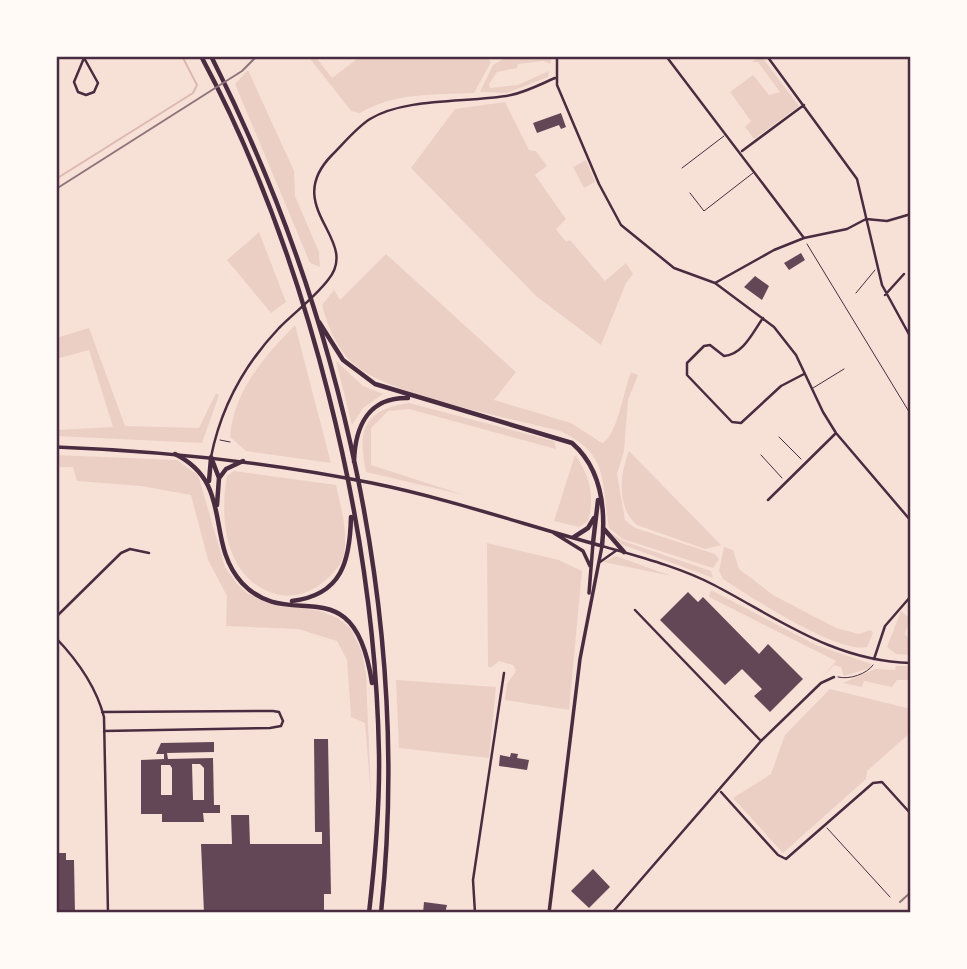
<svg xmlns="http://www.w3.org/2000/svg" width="967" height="969" font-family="Lato,sans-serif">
  <rect width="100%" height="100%" fill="#f7e1d7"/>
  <path fill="#ebcfc5" d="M308 56H315L332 78 361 56H486L491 62 474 93C434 95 396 92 360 113L351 111Z
    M508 56H552L550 64 544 61 518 64 517 68 497 72 489 84 490 88 518 85 549 71 548 77 507 93 480 92 493 65Z
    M761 56 799 106 754 139 745 127 751 121 730 92 753 75 769 95 780 92 758 62H752Z
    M248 70 294 171 295 196 319 252 320 267 310 263 235 84Z
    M505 102 529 150 536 151 547 166 535 175 566 219 556 229 566 242 570 240 605 281 626 263 633 274 626 283 601 345 536 296 411 168 455 109Z
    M586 160 595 182 584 188 573 167Z
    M259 232 286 302 271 313 227 260Z
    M386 254 516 372 494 400 571 423 602 443C617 437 624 389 631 372L638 375 628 400 624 451 617 474 625 520 635 528 715 554 719 559 713 568 623 539 609 528C601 482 610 454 560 431 510 418 392 396 355 365 337 350 328 327 322 305L334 290 340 300Z
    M295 325 331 463 246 451 230 437C234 390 264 357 295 325Z
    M89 328 125 426 199 428 216 393 219 395 202 443 56 436V430L113 427 89 350 56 359V338Z
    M336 361 363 386 383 394 363 408 352 425Z
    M409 403 554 441 556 449 409 409 388 411 371 428V465L464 495 366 472C357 429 364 410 409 403Z
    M629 451 721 545 705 549 637 525C616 508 620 473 629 451Z
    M56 455 177 460 198 475 225 567 237 584 247 593 268 603 320 611 338 618 351 629 362 652 366 674 371 797 365 723 351 717 347 660 337 641 298 629 226 626 227 596 208 560 191 495 141 486 77 481 73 467H56Z
    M575 455C590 475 595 498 588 521L579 527 554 521Z
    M234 471 336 485C341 507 348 531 344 554 342 564 333 574 326 580 312 592 294 599 276 594 226 580 219 521 227 476Z
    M610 532 623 541 711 571 713 578 621 544Z
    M487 543 559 560 582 571 569 710 505 700 507 684 516 671 513 665 499 661 492 667H488Z
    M724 547 733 550 739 569 773 595 836 628 859 634 871 630 873 633 867 647C838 654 749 596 723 579L719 571Z
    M616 556 708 589 672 576 603 562Z
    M711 590 816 645 871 664 870 668 844 676 841 667 834 665 820 680 836 661 709 597Z
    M901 611 910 619 905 634 911 641V655L896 654 887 647Z
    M896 666H911V680H897L892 687 864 681 862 687 843 683 875 669 895 670Z
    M396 680 496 687 489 758 399 748Z
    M830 689 911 709V732L867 771 866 779 783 853 733 798 771 774 785 735Z"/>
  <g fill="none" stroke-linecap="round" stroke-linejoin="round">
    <path stroke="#dcb8b0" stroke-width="2" d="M56 179 193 93 197 85 182 56"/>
  </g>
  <path fill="#644757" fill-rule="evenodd" d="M561 113 566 127 561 129 559 125 537 133 533 123Z
    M801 253 805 260 789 270 784 263Z
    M755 276 769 286 762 300 744 287Z
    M688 592 698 602 703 597 759 654 768 644 803 679 770 712 754 696 762 689 742 669 725 685 660 620Z
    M314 739H328L331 894H324V913H204L201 844H232L231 815H249L250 844H322V832H315Z
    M214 742V752L167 753 168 759 213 758 214 805H220V813H203L204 822H162V814H141V760L164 759V754H156L161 743ZM192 764H200L204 768V800H193ZM161 765H170L172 768V795H161Z
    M511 753 518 754 517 758 529 760 527 770 499 766 500 755 510 757Z
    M56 853H66V860H74L75 913H56Z
    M593 869 610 887 589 908 571 891Z
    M424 902 447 905 445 913H423Z"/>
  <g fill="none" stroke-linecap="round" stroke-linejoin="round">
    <path stroke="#4a2c40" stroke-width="1" d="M807 244 911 415
      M779 437 801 459
      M220 440 230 442
      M761 455 782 478
      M838 677C849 680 867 674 873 665"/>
    <path stroke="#4a2c40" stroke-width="1" d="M682 168 724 136
      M690 193 704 211 753 173
      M856 293 875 270
      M813 388 844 369
      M827 828 890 897"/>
    <path stroke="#4a2c40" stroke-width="2.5" d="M83 56 98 83 94 92 86 95 78 92 74 82 84 58
      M557 56V85L599 184 621 225 674 268 715 283 774 327 796 355 823 412 836 433 911 521
      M666 56 804 238
      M767 56 857 179 882 285 911 338
      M742 151 804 105
      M715 283 774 250 804 238 847 229 866 219 887 221 911 214
      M885 295 904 274
      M763 318C753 332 743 355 724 356L710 345 704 346 687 363V375L732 422 741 423 781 386 804 374
      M211 457C221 407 244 365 279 328 295 312 314 298 328 280 362 239 280 208 332 155 344 143 356 128 370 119 406 97 470 103 511 95 526 92 541 84 555 78
      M768 500 836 433
      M635 610 761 741
      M56 617 121 553 130 549 149 553
      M56 638C78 661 96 686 104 717L108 913
      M874 659 885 626 911 596
      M102 712 273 711 279 712 283 721 281 726 270 728 104 731
      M721 792 778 855 786 859 873 783 882 782 911 814
      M475 913 473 880 504 673
      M612 913 761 741 821 683 834 677"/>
    <path stroke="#4a2c40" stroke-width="2.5" d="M602 546C640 557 679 567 714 585 779 619 834 661 911 663
      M600 562 617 550"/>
    <path stroke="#4a2c40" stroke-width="3.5" d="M56 447C162 451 268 462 372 483 450 499 525 525 602 546L580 659 549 913
      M554 533 583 551 590 566
      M589 593 593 543"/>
    <path stroke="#4a2c40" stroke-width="4.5" d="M201 56C308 256 375 527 379 754 380 807 375 861 369 913
      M211 56C342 315 412 623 381 913
      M319 322 343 360 375 384 572 443C602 469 606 508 602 546
      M175 454C235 484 204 541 242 583 290 635 354 562 372 683
      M211 457 219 478 217 505
      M354 462C355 427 368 397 408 398
      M220 477 226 469 243 461
      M209 481 211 458
      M604 529 624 552
      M574 537 588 528 594 518
      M593 543 598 500
      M292 601C342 595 350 561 351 517"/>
    <path stroke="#8f747c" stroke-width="2" d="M56 189 242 71 257 56
      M900 902 911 892"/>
  </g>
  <rect width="967" height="969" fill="none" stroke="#fffaf5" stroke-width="116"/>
  <rect x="58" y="58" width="851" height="853" fill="none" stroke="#4a2c40" stroke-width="2.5"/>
</svg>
